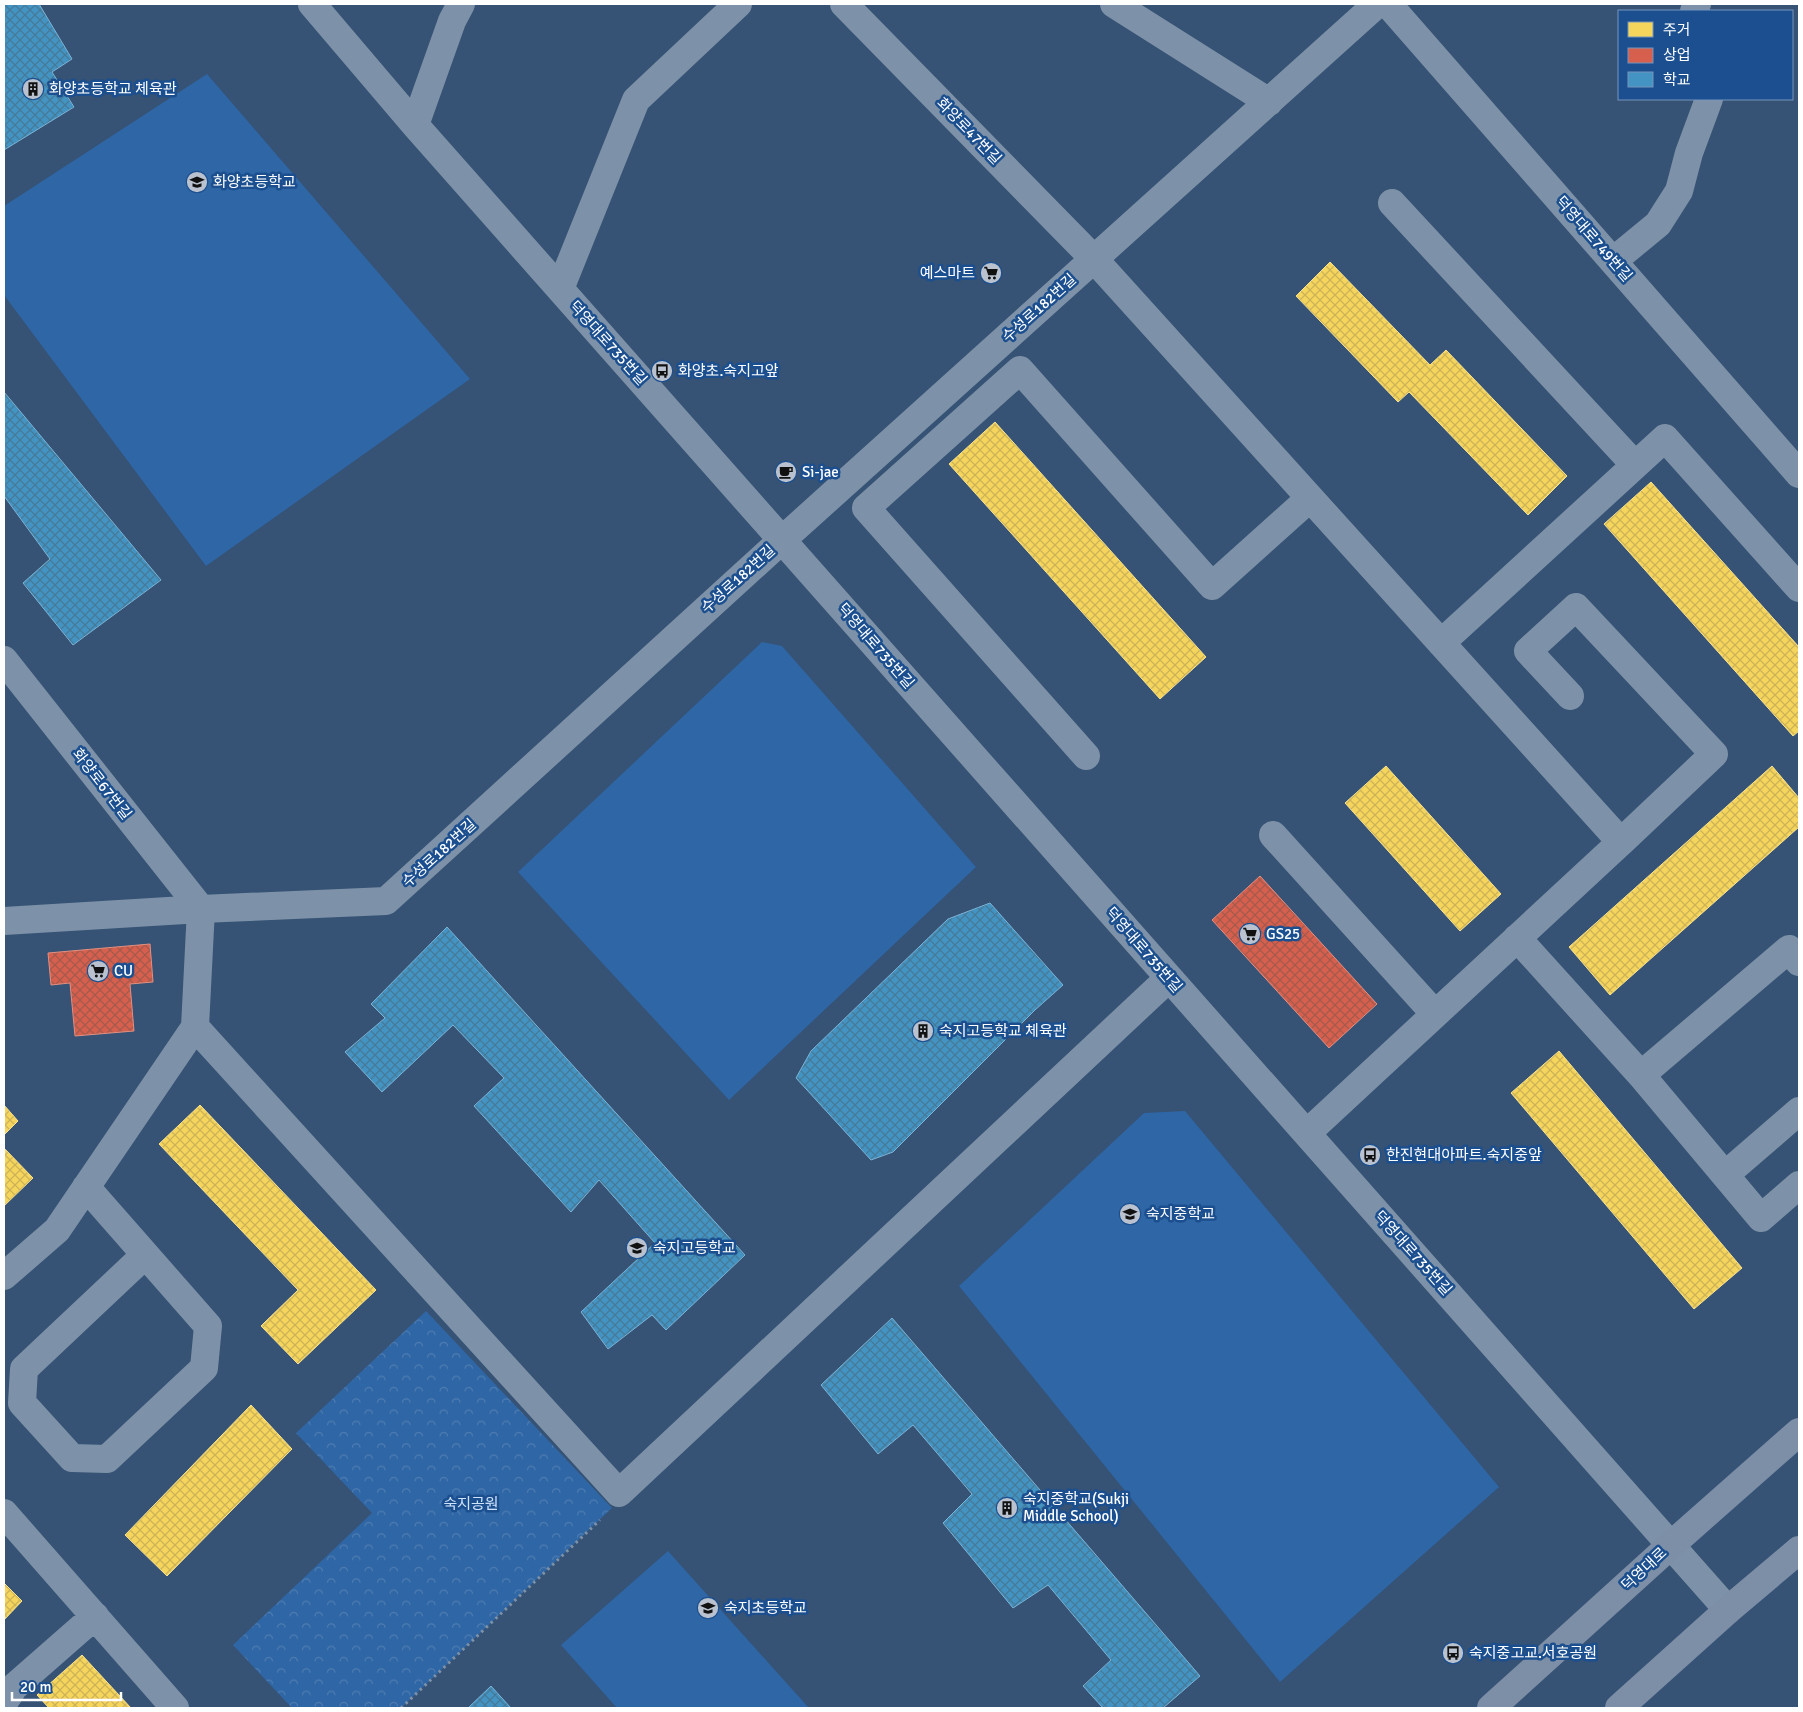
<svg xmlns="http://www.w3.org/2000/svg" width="1803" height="1712" font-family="Signika,'Noto Sans KR',sans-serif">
  <defs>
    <pattern id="forest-crowns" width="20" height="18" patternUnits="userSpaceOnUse" patternTransform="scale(1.25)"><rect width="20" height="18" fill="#2f66a5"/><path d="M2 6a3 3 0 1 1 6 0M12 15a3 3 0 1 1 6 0" fill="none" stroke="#4e7db2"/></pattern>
    <pattern id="homes-cross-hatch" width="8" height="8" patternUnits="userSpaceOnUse" patternTransform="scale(1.25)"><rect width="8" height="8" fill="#f6d55c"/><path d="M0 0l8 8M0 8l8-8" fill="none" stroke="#ccb358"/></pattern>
    <pattern id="shops-cross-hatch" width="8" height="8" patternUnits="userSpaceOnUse" patternTransform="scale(1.25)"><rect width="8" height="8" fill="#d6604d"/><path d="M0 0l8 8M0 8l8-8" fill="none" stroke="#a6594d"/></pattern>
    <pattern id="schools-cross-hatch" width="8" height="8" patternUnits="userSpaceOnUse" patternTransform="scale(1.25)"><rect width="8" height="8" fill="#4393c3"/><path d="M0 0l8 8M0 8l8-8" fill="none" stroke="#467a99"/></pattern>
  </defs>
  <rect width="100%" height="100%" fill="#365274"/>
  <path fill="url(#forest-crowns)" d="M426 1311 612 1508 401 1708H292L233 1645 372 1513 296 1433Z"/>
  <path fill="#2f66a5" d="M207 74 470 379 206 566 4 295V206Z
    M762 642 782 646 976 867 729 1100 518 872Z
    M1185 1111 1499 1487 1280 1682 959 1286 1144 1113Z
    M668 1551 809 1708H617L561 1645Z"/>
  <path fill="url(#homes-cross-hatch)" stroke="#f9e28d" d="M1330 262 1430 365 1446 350 1567 476 1528 515 1409 392 1398 402 1296 296Z
    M995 422 1206 657 1160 699 949 464Z
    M1651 482 1799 647V731L1793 736 1604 524Z
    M1386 766 1501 894 1460 931 1345 803Z
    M1772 766 1799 798V827L1610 995 1569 947Z
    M1559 1051 1742 1268 1694 1309 1511 1093Z
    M4 1105 18 1121 4 1135Z
    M200 1105 376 1290 298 1364 261 1326 298 1290 159 1144Z
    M4 1148 33 1178 4 1206Z
    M251 1405 292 1449 167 1576 125 1535Z
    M4 1583 22 1601 4 1620Z
    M82 1655 131 1708H49L37 1695Z"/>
  <path fill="url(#shops-cross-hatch)" stroke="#e29082" d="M1260 876 1377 1004 1329 1048 1212 920Z
    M150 944 153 982 130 984 134 1031 75 1036 70 983 51 985 48 953Z"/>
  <path fill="url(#schools-cross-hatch)" stroke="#7bb3d5" d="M4 4H39L72 59 52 72 74 107 4 150Z
    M4 392 161 580 73 645 23 583 50 559 4 496Z
    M990 903 1063 985 1035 1010 893 1152 871 1160 796 1078 811 1051 948 919Z
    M447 927 745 1255 666 1330 652 1315 608 1349 581 1312 655 1243 599 1180 571 1212 474 1106 504 1078 453 1025 382 1092 345 1052 385 1018 371 1004Z
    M892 1318 1200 1676 1163 1708H1103L1083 1686 1111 1660 1048 1585 1013 1608 943 1523 972 1494 913 1425 878 1454 821 1385Z
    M491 1686 511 1708H468Z"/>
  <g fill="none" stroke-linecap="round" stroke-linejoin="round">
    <path stroke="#7d92a8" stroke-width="3" stroke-dasharray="2.5 4" stroke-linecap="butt" d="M401 1708 600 1520"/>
    <path stroke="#7d92a8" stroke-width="28" d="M312 4 415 125 560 289 1728 1610
      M844 4 1094 259 1621 842 1307 1133
      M1114 4 1269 102
      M1388 4 1799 474
      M1694 11 1697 4
      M415 125 452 21 461 4
      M1392 203 1635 465
      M1613 261 1658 224 1679 191 1689 153 1709 99
      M560 289 636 100 738 4
      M1441 643 1665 438 1799 588
      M4 660 201 909 195 1027 57 1230 4 1276
      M1570 696 1528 651 1576 607 1714 754 1621 842
      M1086 756 866 508 1020 370 1212 586 1310 498
      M1273 835 1435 1014
      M4 921 201 909 386 901 782 540 1377 4
      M1517 938 1641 1075
      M1799 962 1789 949 1641 1075 1761 1218 1799 1185
      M195 1027 619 1493 1169 978
      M1725 1175 1799 1111
      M86 1187 208 1326 204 1368 107 1459 72 1458 22 1403 24 1369 145 1255
      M4 1513 175 1708
      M4 1702 14 1687 95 1616"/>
    <path stroke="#7d8ea7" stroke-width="28" d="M1491 1708 1671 1545 1799 1432
      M1619 1708 1728 1610 1799 1550"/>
  </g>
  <defs>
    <g id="building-disc" transform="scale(1.125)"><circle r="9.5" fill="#b9c2ce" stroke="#1b4f8f"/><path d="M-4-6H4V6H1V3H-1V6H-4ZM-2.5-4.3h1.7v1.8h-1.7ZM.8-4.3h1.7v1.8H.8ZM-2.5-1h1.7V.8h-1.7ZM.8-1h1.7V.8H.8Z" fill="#111"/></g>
    <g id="school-disc" transform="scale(1.125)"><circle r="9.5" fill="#b9c2ce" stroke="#1b4f8f"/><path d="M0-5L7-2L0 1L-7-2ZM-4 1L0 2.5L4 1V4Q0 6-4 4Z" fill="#111"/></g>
    <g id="supermarket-disc" transform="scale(1.125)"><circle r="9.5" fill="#b9c2ce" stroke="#1b4f8f"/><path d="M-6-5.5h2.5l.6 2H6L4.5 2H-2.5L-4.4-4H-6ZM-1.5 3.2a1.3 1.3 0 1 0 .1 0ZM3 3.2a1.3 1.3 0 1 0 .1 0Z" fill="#111"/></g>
    <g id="bus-disc" transform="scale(1.125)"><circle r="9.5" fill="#b9c2ce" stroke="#1b4f8f"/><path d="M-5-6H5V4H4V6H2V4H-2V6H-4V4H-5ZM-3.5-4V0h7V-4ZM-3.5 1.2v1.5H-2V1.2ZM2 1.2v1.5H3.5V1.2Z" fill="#111"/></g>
    <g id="cafe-disc" transform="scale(1.125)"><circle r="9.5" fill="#b9c2ce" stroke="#1b4f8f"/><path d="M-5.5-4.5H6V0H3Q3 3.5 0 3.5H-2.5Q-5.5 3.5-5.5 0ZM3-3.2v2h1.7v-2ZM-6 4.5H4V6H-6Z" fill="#111"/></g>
  </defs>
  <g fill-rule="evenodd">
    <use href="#building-disc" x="33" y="89"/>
    <use href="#school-disc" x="197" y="182"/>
    <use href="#supermarket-disc" x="991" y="273"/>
    <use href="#bus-disc" x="662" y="371"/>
    <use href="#cafe-disc" x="786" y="472"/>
    <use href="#supermarket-disc" x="1250" y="934"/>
    <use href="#supermarket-disc" x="98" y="971"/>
    <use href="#building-disc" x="923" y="1031"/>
    <use href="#bus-disc" x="1370" y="1155"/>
    <use href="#school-disc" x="1130" y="1214"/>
    <use href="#school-disc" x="637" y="1248"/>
    <use href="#building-disc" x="1007" y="1508"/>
    <use href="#school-disc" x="708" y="1608"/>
    <use href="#bus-disc" x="1453" y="1653"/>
  </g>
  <g text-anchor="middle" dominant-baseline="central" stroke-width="5" stroke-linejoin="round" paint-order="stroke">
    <g font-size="15" fill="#fff" stroke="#1b4f8f" text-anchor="start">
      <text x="49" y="89">화양초등학교 체육관</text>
      <text x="213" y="182">화양초등학교</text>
      <text x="975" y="273" text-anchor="end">예스마트</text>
      <text x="678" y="371">화양초.숙지고앞</text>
      <text x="802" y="472">Si-jae</text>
      <text x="1266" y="934">GS25</text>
      <text x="114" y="971">CU</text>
      <text x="939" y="1031">숙지고등학교 체육관</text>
      <text x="1386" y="1155">한진현대아파트.숙지중앞</text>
      <text x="1146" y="1214">숙지중학교</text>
      <text x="653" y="1248">숙지고등학교</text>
      <text x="1023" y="1499">숙지중학교(Sukji<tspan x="1023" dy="17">Middle School)</tspan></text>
      <text x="724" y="1608">숙지초등학교</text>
      <text x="1469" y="1653">숙지중고교.서호공원</text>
    </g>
    <g font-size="15" fill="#fff" stroke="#1b4f8f">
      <text transform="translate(969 131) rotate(46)">화양로47번길</text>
      <text transform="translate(1594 239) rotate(49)">덕영대로749번길</text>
      <text transform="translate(1039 308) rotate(-42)">수성로182번길</text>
      <text transform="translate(608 343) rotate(48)">덕영대로735번길</text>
      <text transform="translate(738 579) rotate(-42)">수성로182번길</text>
      <text transform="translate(876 646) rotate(49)">덕영대로735번길</text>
      <text transform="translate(102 784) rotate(52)">화양로67번길</text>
      <text transform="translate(439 853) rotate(-42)">수성로182번길</text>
      <text transform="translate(1144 950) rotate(49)">덕영대로735번길</text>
      <text transform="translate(1413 1253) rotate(48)">덕영대로735번길</text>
      <text transform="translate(1644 1569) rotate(-43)">덕영대로</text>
    </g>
    <g font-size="15" fill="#cfe3fa" stroke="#1b4f8f">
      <text x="471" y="1504">숙지공원</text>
    </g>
  </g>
  <rect width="1803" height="1712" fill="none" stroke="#ffffff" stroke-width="10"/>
  <rect x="1618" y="10" width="175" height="90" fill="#1b4f8f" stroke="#7695bc"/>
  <rect x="1628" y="22" width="25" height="15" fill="#f6d55c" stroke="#7695bc"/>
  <text x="1663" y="35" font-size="15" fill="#ffffff">주거</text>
  <rect x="1628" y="48" width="25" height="15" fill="#d6604d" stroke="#7695bc"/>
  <text x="1663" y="60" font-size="15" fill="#ffffff">상업</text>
  <rect x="1628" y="72" width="25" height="15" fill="#4393c3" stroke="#7695bc"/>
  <text x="1663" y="85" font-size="15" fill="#ffffff">학교</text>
  <path d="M12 1692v8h109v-8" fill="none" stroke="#ffffff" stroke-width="2.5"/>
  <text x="20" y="1692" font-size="15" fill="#ffffff" stroke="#1b4f8f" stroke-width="4" paint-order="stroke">20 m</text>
</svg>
